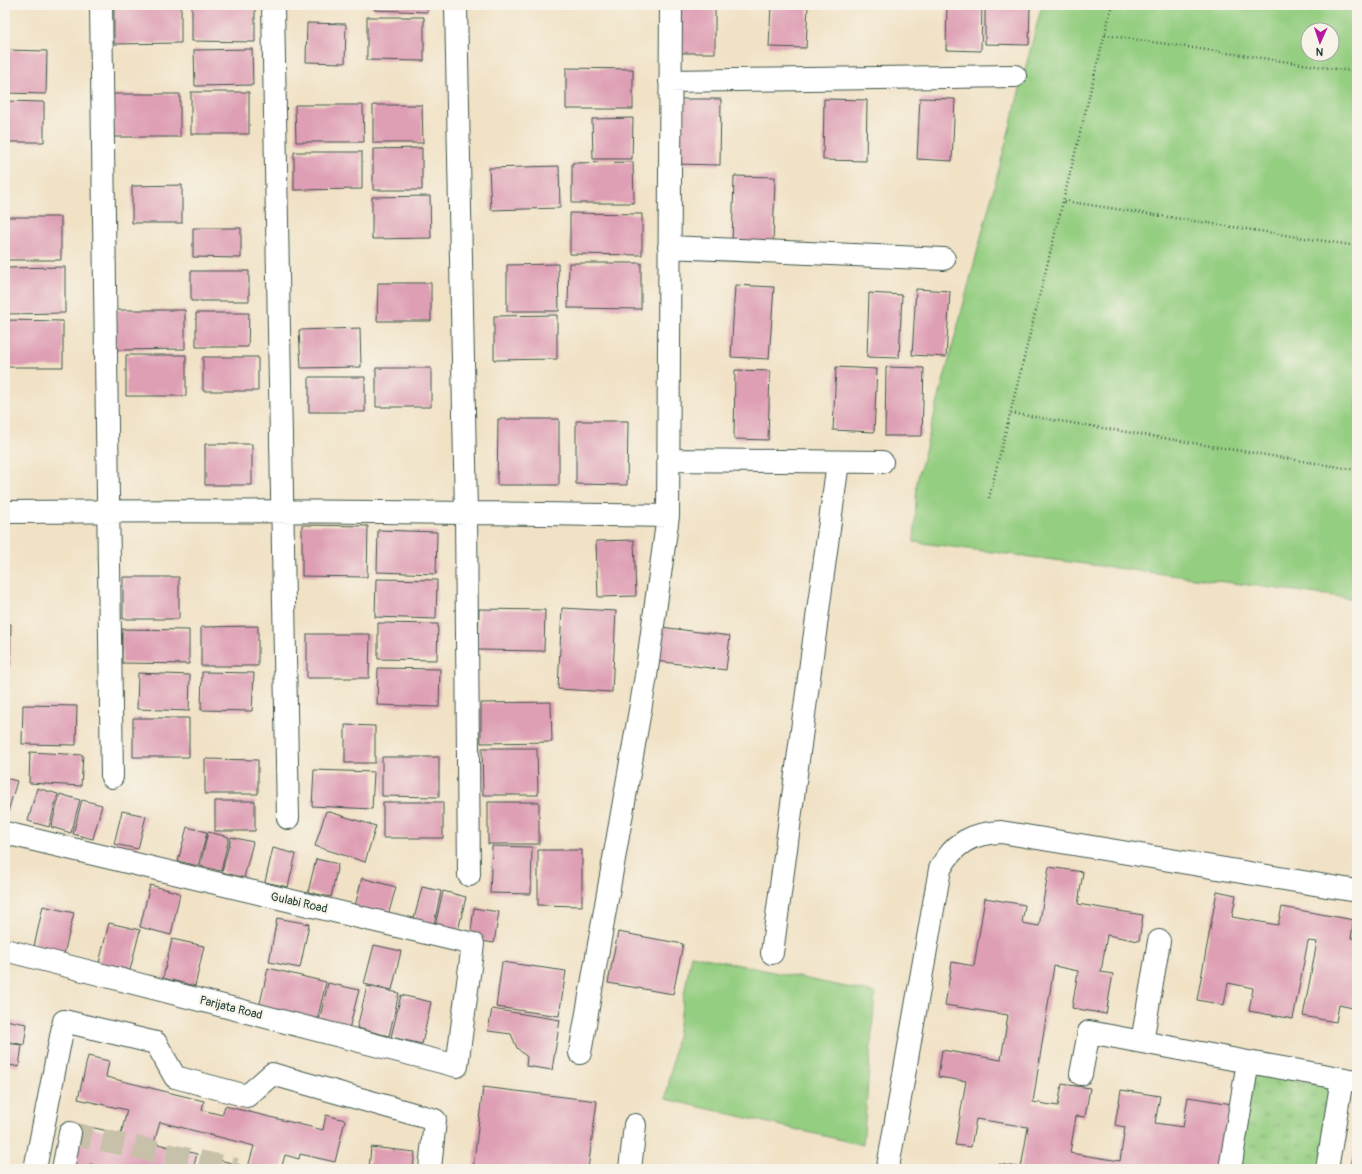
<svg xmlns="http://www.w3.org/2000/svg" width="1362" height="1174" font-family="Pangolin,sans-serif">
  <defs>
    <pattern id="park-tufts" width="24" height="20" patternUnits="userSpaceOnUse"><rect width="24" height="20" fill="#94ce81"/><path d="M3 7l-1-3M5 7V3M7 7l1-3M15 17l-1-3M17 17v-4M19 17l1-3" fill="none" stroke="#78a86a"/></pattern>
  </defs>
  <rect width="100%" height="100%" fill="#f7f3e8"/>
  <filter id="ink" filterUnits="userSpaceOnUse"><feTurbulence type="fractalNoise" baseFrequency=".025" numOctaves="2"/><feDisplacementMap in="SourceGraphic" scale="8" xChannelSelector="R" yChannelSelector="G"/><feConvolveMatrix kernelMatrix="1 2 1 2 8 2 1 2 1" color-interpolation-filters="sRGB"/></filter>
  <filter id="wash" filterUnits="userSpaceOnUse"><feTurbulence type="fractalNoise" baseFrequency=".012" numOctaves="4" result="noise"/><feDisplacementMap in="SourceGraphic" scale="16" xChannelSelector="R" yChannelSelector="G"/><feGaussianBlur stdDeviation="0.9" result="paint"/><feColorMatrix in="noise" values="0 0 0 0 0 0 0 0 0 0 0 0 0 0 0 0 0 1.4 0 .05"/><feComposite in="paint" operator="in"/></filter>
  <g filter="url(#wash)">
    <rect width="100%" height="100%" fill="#f1e2c6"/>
    <path fill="#94ce81" stroke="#5a865a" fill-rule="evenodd" d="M1042 5H1357V599L914 542 917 481ZM1308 30H1332V54H1308Z
      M691 955 875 993 863 1145 666 1099Z"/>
    <path fill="url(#park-tufts)" stroke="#5a865a" d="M1254 1073 1334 1087 1320 1169H1269L1239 1164Z"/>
    <g id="blocks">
      <path fill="#de9eb4" d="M114 5H181V43L114 44Z
        M192 5H255V42L192 41Z
        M374 5H428L427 12 374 10Z
        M677 5H715V53H677Z
        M771 5H808L806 48 769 47Z
        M947 5H982L981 51 946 50Z
        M985 5H1030L1029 45 985 44Z
        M367 17H424V61L367 60Z
        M307 23 346 24 345 63 306 62Z
        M252 49 253 85 195 86 194 50Z
        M5 50 47 51 46 94 5 93Z
        M566 68 633 69V109H566Z
        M191 92H249V134H191Z
        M113 94H180V137H114Z
        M920 98 955 99 952 161 917 159Z
        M677 99H721L720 165 676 164Z
        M824 99 867 100 866 161 823 160Z
        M5 101 44 102V142H5Z
        M295 105H363L364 142H296Z
        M373 105H422L423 143H373Z
        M633 118 632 159H593L592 119Z
        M422 148V190H373V149Z
        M294 152H362V189L294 190Z
        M633 162 634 203H572V163Z
        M559 166 560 208 491 210 489 168Z
        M734 176 775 177 773 246 732 245Z
        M182 185V223H132V186Z
        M430 196 431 238 372 239V197Z
        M570 213 642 214V255L570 254Z
        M5 217H61V260H5Z
        M193 228H241V258L193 257Z
        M569 263H641V309L568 308Z
        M558 264 559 311H507V265Z
        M65 267V313L5 314V268Z
        M191 271H249V301H191Z
        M378 283H431V321H377Z
        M735 285 774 287 769 359 731 357Z
        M916 289 950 291 946 357 912 355Z
        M869 293 902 295 899 358 867 357Z
        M116 310H185V349L116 350Z
        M196 313H249L248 347H196Z
        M557 315V359L494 360V316Z
        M5 320 63 321V367H5Z
        M360 328 361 367 301 368 299 330Z
        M126 355H186V396H126Z
        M203 357H258V391H203Z
        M836 367 877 369 874 432 833 430Z
        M886 367 924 368 922 436H885Z
        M376 368H431V407H376Z
        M735 370 770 371 768 440 734 439Z
        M309 377H365V412H309Z
        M498 419H559V485H497Z
        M576 421H628L627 485 576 484Z
        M205 444H252V485H205Z
        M302 525 368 526 367 577 302 576Z
        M378 530 437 532 436 574 377 572Z
        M634 540 636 596 598 597 596 541Z
        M123 577H179V619H123Z
        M376 579 437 580 436 619 375 617Z
        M562 608 616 611 612 692 558 689Z
        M479 609 545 610 544 651 478 650Z
        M378 623 438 624 437 660 378 659Z
        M5 624H11L10 666H5Z
        M258 626V666H201V627Z
        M661 627 730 636 726 670 656 661Z
        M122 629 189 630V664L122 663Z
        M307 634H370L369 678H307Z
        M378 668 440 669 439 707 377 705Z
        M202 672 254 673 252 711 201 710Z
        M138 673 190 675 189 711 137 709Z
        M551 702 552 742 481 743V703Z
        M23 705 77 706 76 745 22 744Z
        M133 718H189V757H133Z
        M345 725 375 726V763H345Z
        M482 748H537L538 795H483Z
        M30 752 83 755 81 786 29 783Z
        M382 757H439V797L382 796Z
        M205 759 258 760V794H205Z
        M314 770 374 772 372 809 312 806Z
        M5 778 17 781 6 818H5Z
        M37 788 58 794 49 827 28 821Z
        M60 794 80 800 71 833 51 827Z
        M82 800 102 805 93 839 73 834Z
        M215 801H255V831H215Z
        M383 802H443V838H383Z
        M488 802H539V844H488Z
        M122 811 146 816 138 849 114 844Z
        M326 811 376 826 365 862 315 846Z
        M187 827 207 832 198 866 178 861Z
        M208 832 229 837 221 871 200 866Z
        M231 837 253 842 244 878 222 872Z
        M492 846 532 847 531 894 490 893Z
        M273 848 296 854 288 887 265 882Z
        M538 850H582V906L538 905Z
        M316 859 338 864 331 897 308 892Z
        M1049 867 1083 872 1078 904 1143 915 1139 941 1107 935 1101 972 1113 974 1106 1014 1072 1008 1078 971 1054 966 1033 1102 1058 1106 1062 1084 1090 1088 1085 1117 1076 1116 1070 1153 1120 1161 1125 1127 1115 1125 1121 1090 1160 1096 1155 1123 1183 1127 1188 1097 1232 1104 1222 1169H998L999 1164 1021 1168 1028 1127 976 1119 971 1147 955 1145 966 1081 938 1077 942 1050 1001 1060 1008 1015 945 1005 952 962 974 966 985 898 1025 905 1022 923 1039 926Z
        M362 878 396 887 387 919 354 910Z
        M150 885 180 893 171 935 140 927Z
        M422 887 441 891 434 924 414 919Z
        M443 891 466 897 458 931 435 926Z
        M1217 891 1236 895 1232 917 1278 925 1282 907 1354 920 1351 938 1357 939V1009L1339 1005 1336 1022 1303 1016 1317 942 1308 941 1293 1019 1249 1011 1253 988 1228 983 1224 1005 1197 1000Z
        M43 906 74 913 64 954 34 947Z
        M474 908 499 912 494 943 470 939Z
        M277 918 309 924 300 968 269 962Z
        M109 923 140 930 130 970 99 963Z
        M618 932 683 944 673 994 608 983Z
        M172 939 204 946 195 986 163 978Z
        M374 945 401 951 392 990 364 984Z
        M502 962 566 971 559 1016 496 1007Z
        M268 968 326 982 317 1021 259 1008Z
        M328 983 359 990 349 1029 319 1021Z
        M367 986 399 993 389 1036 357 1028Z
        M401 995 431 1002 422 1044 391 1037Z
        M492 1009 560 1020 552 1070 526 1066 527 1057 517 1048 511 1034 488 1031Z
        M5 1020 27 1024 24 1045 5 1041Z
        M5 1043 22 1045 19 1067 5 1064Z
        M88 1056 109 1061 106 1077 204 1101 202 1110 222 1115 225 1106 323 1130 326 1115 345 1120 335 1162 300 1154 299 1159 285 1155 281 1169H200L203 1156 248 1167 254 1146 160 1122 154 1143 197 1154 193 1169H134L124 1167 123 1169H109L90 1164 89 1169H66L77 1124 121 1134 127 1110 78 1099Z
        M483 1087 597 1101 588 1169H473Z
        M1356 1138 1357 1169H1351Z
        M371 1147 415 1152 413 1169H369Z"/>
    </g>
  </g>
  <g filter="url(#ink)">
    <use href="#blocks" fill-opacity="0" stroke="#3e564a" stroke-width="1"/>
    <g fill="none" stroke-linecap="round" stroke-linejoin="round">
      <path stroke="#c7c1a9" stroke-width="22" stroke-dasharray="22 11" stroke-linecap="butt" d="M70 1133 236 1169"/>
      <g stroke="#3e564a" stroke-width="24">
        <path id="minor" d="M101 5 112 777
          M273 5 288 818
          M456 5 466 513 469 875
          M670 81 1015 76
          M669 247 944 259
          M668 460 882 462
          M5 512C226 510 447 512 668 516
          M5 833 473 944 457 1066 5 950
          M772 953 838 462
          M1142 1042 1159 941
          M580 1053 646 676 668 516 671 5
          M1248 1062 1357 1081
          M1081 1074 1089 1032 1248 1062 1230 1169
          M35 1169 64 1021 156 1043 175 1077 247 1096 272 1074 435 1120 430 1169
          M63 1169 70 1133
          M630 1169 635 1125
          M890 1169 888 1167 940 869C954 843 972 833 1001 832L1357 891
          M1327 1169 1342 1079"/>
      </g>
      <path stroke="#3e564a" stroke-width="2.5" stroke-dasharray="1 3" stroke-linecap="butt" d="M1105 35 1357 72
        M1064 201 1357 246
        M1011 413 1357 470
        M989 498 1112 5"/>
      <use href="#minor" stroke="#fff" stroke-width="22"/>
    </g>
  </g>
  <g text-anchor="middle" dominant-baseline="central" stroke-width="4" stroke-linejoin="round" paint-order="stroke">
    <g font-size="12" fill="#1f3d34" stroke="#f7f3e8">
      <text transform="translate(299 903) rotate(13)">Gulabi Road</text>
      <text transform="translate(231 1008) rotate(14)">Parijata Road</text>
    </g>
  </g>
  <rect width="1362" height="1174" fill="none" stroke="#f7f3e8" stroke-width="20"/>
  <g transform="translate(1320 42) rotate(183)"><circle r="19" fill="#f7f3e8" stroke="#a1aaa0"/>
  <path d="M0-3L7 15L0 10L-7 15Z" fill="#b5179e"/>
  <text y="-6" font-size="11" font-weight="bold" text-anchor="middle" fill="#1f3d34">N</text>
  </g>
</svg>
